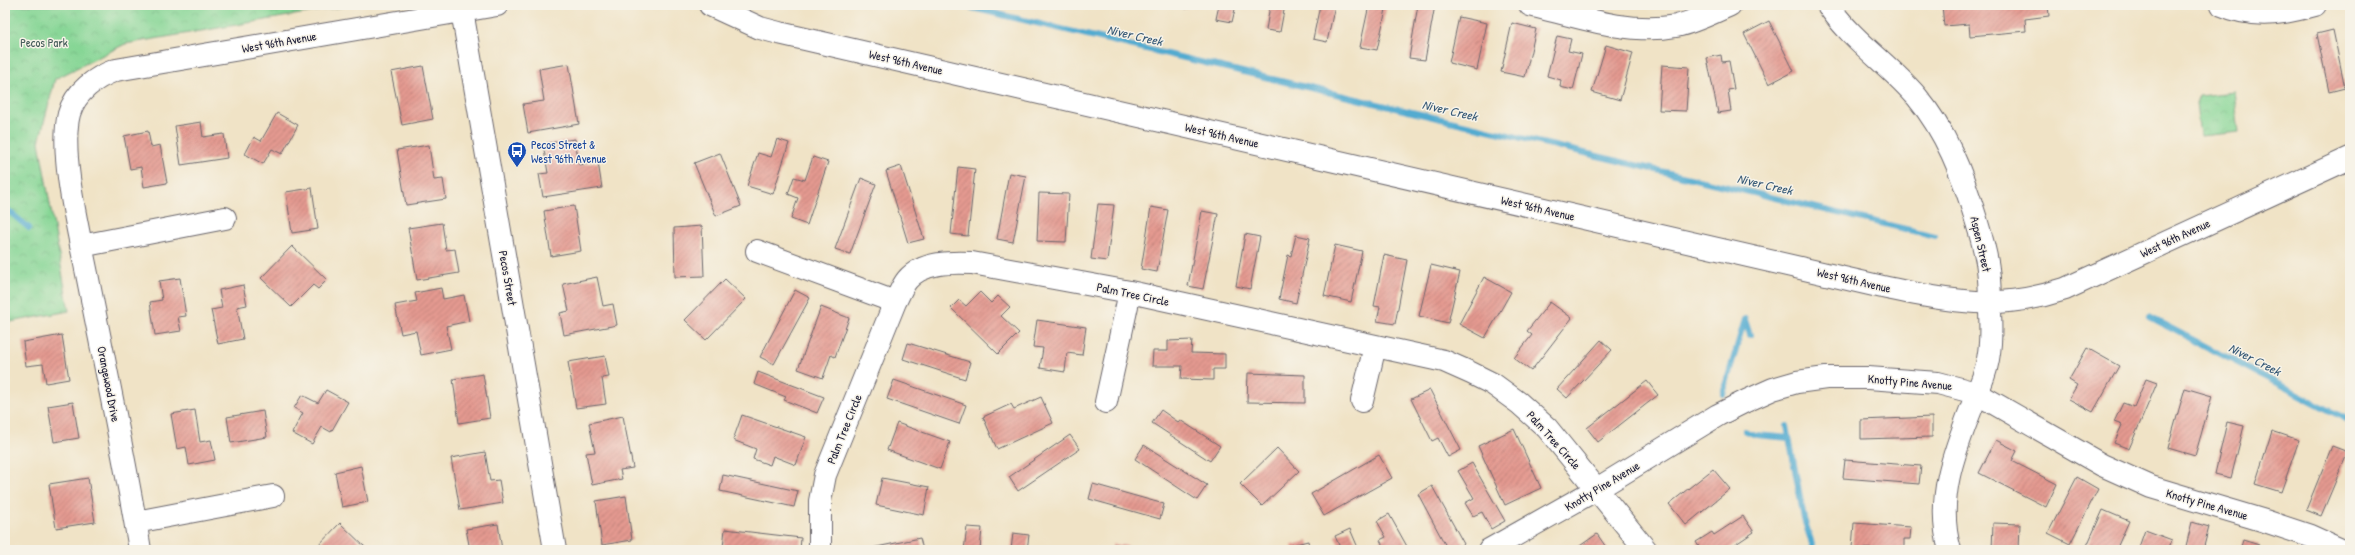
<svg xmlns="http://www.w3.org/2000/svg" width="2355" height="555" font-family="'Patrick Hand',sans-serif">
  <defs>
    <pattern id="park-crowns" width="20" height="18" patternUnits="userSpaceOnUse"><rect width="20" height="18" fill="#86d695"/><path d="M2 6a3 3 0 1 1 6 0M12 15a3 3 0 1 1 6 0" fill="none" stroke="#73b781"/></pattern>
    <pattern id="building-hatch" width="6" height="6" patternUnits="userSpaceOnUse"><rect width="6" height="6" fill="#e49a90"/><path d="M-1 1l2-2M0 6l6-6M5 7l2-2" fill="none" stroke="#b87d77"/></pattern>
  </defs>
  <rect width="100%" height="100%" fill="#f7f3e8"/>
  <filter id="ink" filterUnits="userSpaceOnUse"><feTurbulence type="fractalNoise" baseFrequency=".025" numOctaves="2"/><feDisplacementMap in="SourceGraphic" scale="8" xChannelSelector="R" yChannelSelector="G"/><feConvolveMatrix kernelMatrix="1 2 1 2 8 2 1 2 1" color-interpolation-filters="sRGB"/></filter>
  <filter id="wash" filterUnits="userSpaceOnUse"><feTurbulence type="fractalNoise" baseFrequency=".012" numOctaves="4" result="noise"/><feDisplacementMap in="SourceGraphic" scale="16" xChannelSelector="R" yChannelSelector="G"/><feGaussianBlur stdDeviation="0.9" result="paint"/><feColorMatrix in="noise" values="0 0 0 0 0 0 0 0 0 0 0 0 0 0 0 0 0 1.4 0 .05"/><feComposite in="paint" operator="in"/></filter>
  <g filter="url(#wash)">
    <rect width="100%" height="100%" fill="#f0e3c6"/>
    <path fill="url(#park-crowns)" stroke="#547c68" d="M5 5H353L125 44 55 79 39 142 69 311 5 323Z
      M2234 92 2239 132 2200 136 2196 104 2199 96Z"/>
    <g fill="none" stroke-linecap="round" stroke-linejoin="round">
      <path stroke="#53abd0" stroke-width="6" d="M960 5 1935 236
        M5 208 29 228
        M2149 317 2350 421
        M1745 320 1750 335
        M1723 394 1745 319
        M1787 426 1804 519 1814 550
        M1745 431 1756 435 1789 438"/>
    </g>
    <g id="blocks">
      <path fill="url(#building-hatch)" d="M1171 5H1187V9Z
        M1219 5H1236L1232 22 1216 19Z
        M1270 5H1285L1280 32 1266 30Z
        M1320 5H1335L1327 42 1313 39Z
        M1369 5H1387L1377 50 1360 47Z
        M1418 5H1435L1425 60 1409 58Z
        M1942 5H2048L2049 16 2025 19 2026 31 1970 36 1969 24 1944 26Z
        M1459 17 1487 23 1477 70 1449 63Z
        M1769 21 1794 71 1769 84 1744 34Z
        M1512 23 1536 29 1525 77 1501 72Z
        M2333 30 2345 88 2329 92 2317 34Z
        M1557 36 1571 39 1568 51 1582 54 1573 90 1560 87 1561 80 1547 76Z
        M1606 45 1633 53 1620 100 1592 92Z
        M1721 55 1722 62 1729 61 1734 89 1728 90 1731 111 1718 113 1707 58Z
        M569 64 579 124 528 133 523 104 544 101 539 69Z
        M1662 65 1689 67 1686 111 1659 110Z
        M423 66 433 119 402 125 391 72Z
        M277 113 298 125 282 154 272 149 263 164 245 154 254 137 261 141Z
        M201 122 203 137 224 134 227 158 181 165 175 126Z
        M148 131 151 147 160 145 167 183 144 187 141 167 130 169 124 136Z
        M575 139 579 165 598 162 602 188 543 197 539 174 548 173 543 144Z
        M777 139 789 143 773 194 747 186 758 153 771 157Z
        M429 145 434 180 443 179 446 199 406 205 397 150Z
        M720 153 741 206 716 216 694 163Z
        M813 157 828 162 807 225 791 219 798 198 788 194 794 177 805 180Z
        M901 166 924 239 908 243 886 171Z
        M958 167 975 169 968 236 951 234Z
        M1009 173 1026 176 1013 242 997 239Z
        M861 178 876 184 850 254 835 249Z
        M312 188 318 229 292 233 286 192Z
        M1039 193 1069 194 1066 242 1037 241Z
        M1098 204 1114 205 1107 261 1091 259Z
        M574 206 581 251 551 256 544 211Z
        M1151 207 1168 210 1157 272 1141 269Z
        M1202 211 1218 214 1203 289 1188 286Z
        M442 223 446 250 455 249 459 273 417 280 408 228Z
        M702 226 704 276 675 277 674 228Z
        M1245 234 1260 237 1250 289 1236 286Z
        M1296 235 1310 238 1296 303 1279 299 1288 255 1291 256Z
        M1335 245 1362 251 1351 302 1324 296Z
        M292 246 327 280 318 289 313 285 291 307 261 278Z
        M1384 255 1407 260 1395 324 1377 321 1380 307 1374 306Z
        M1431 265 1460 272 1448 323 1419 316Z
        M597 277 603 306 613 304 617 325 564 335 560 313 569 311 563 284Z
        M1484 277 1511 292 1485 338 1459 324Z
        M180 278 186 316 178 317 181 331 155 335 150 302 162 300 159 281Z
        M725 279 746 299 706 340 685 320Z
        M243 285 247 305 237 307 243 339 218 344 211 310 222 308 219 290Z
        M441 288 443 299 464 295 469 321 446 326 451 349 421 355 416 331 401 334 395 305 417 301 415 293Z
        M795 290 810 298 774 364 760 357Z
        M980 292 991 303 998 296 1010 307 1001 316 1019 333 998 354 951 308 959 300 966 306Z
        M1550 302 1572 318 1531 371 1514 358 1532 335 1527 331Z
        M821 307 849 318 835 357 831 355 823 378 798 369Z
        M1037 320 1086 327 1082 355 1067 353 1065 372 1040 368 1043 348 1033 347Z
        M62 335 69 379 46 383 43 364 26 366 23 342Z
        M1192 340 1191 353 1225 354V369H1213V380L1181 379 1182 366H1152L1153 351H1168V341Z
        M1601 340 1612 350 1567 398 1557 389Z
        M908 343 970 362 965 379 903 359Z
        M2087 348 2119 366 2093 412 2069 399 2077 385 2069 380Z
        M605 356 609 377 602 378 606 404 576 408 568 362Z
        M758 372 824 397 817 413 784 400 786 397 754 384Z
        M1248 373 1305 375V403L1247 402Z
        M483 374 490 418 459 423 453 379Z
        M2146 379 2157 383 2129 449 2114 443 2122 425 2114 422 2123 403 2134 407Z
        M894 380 966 405 959 424 887 399Z
        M1647 381 1658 395 1598 442 1587 428Z
        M2185 388 2212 396 2195 456 2168 448Z
        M326 390 348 402 331 432 322 427 312 444 292 433 303 413 294 408 302 395 318 403Z
        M1430 390 1461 450 1448 457 1438 438 1432 441 1411 399Z
        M1041 397 1053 423 997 449 983 417 1011 404 1014 409Z
        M73 402 79 438 54 442 48 406Z
        M195 410 200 442 211 440 215 460 189 465 186 447 177 449 171 414Z
        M1161 410 1178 422 1180 420 1220 446 1210 461 1152 423Z
        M263 411 267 437 231 443 227 417Z
        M742 415 806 437 796 465 773 456 770 465 753 459 756 449 733 440Z
        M623 416 633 468 620 470 622 479 592 485 586 453 595 452 589 423Z
        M1932 417V437L1861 439V420Z
        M2227 422 2244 426 2231 478 2215 474Z
        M897 423 950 442 940 469 887 450Z
        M1514 429 1541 488 1505 505 1478 446Z
        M2272 431 2299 440 2281 492 2255 484Z
        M1070 435 1080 449 1018 491 1009 477Z
        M1996 440 2017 451 2012 461 2057 484 2046 507 1979 473Z
        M1144 445 1207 485 1197 500 1135 459Z
        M2332 446 2348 452 2321 516 2306 510Z
        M1277 448 1299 471 1262 506 1240 484Z
        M485 452 490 481 499 480 503 503 460 510 451 458Z
        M1379 455 1392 478 1324 516 1311 494Z
        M1845 460 1921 466 1919 484 1843 478Z
        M1472 463 1505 521 1491 529 1482 512 1473 516 1465 503 1474 498 1458 471Z
        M361 466 368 502 342 507 335 472Z
        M1713 469 1730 489 1686 525 1669 504Z
        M723 475 798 491 794 507 720 491Z
        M2077 477 2098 489 2070 544 2048 533Z
        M88 478 95 522 56 528 49 484Z
        M882 478 929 487 924 515 876 505Z
        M1093 484 1164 504 1160 519 1089 499Z
        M1432 486 1464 544 1452 550H1448L1418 494Z
        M626 496 632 540 602 545 596 501Z
        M2103 510 2129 521 2116 550H2085Z
        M1389 514 1409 550H1385L1380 540 1386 537 1377 521Z
        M1743 516 1754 532 1727 550H1701L1696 542 1712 532 1714 535Z
        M2192 522 2209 527 2203 550H2185Z
        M340 523 368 550H314Z
        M1854 523 1911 527 1910 539H1904V550L1852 548Z
        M1993 523 2020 524 2019 550H1992Z
        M498 524 502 550H470L466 529Z
        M967 527 982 528 980 550H964Z
        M725 529 801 538 800 550H751L723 547Z
        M1350 529 1359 550H1341L1335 536Z
        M2145 530 2172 540 2168 550H2138Z
        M1013 533 1029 535 1027 550H1011Z
        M1597 534 1608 550H1574Z
        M920 538 923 550H867V549Z
        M2243 540 2259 545 2257 550H2240Z
        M1308 541 1310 550H1293L1292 545Z
        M1113 544 1129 546 1128 550H1112Z"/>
    </g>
  </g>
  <g filter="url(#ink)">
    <use href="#blocks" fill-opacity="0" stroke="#6a666c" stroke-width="1"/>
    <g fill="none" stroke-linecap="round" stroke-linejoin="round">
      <g stroke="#6a666c" stroke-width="24">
        <path id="minor" d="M1530 5C1576 16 1628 35 1676 26 1695 22 1712 13 1730 5
          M1828 5C1852 41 1889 64 1917 97 1946 132 1962 173 1975 216 1980 233 1986 251 1988 269 1990 283 1990 298 1990 311 1991 333 1991 354 1984 375 1964 431 1932 489 1950 550
          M2222 5C2254 19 2283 14 2315 5
          M81 246 225 218
          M757 251 895 302
          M1362 401 1375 346
          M1106 402 1130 292
          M136 522 273 496
          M140 550C125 458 105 366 87 274 79 233 59 153 69 114 75 92 96 77 116 70L462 11
          M820 550V501L825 475 895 302C899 295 902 286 907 280 922 262 951 262 972 263L1130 292 1444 361 1471 373 1493 384 1519 403 1547 428 1646 550
          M1489 550 1597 489 1718 415 1746 401 1773 389 1797 382 1826 378H1868L1938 383 1976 393 2102 465 2151 487 2265 521 2310 536 2341 550"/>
      </g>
      <g stroke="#6a666c" stroke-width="24">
        <path id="tertiary" d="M461 5 555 550
          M710 5 760 28 779 33 1887 288C1954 302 1998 311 2065 289L2350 158
          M462 11 497 5"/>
      </g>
      <use href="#minor" stroke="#fff" stroke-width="22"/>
      <use href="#tertiary" stroke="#fff" stroke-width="22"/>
    </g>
  </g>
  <defs>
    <g id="bus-pin" transform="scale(1)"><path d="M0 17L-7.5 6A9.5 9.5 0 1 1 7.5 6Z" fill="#1a4fb4" stroke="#f7f3e8"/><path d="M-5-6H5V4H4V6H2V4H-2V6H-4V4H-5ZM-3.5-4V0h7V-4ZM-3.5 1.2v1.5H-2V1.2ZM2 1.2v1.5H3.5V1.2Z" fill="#fff"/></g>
  </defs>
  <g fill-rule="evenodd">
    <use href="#bus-pin" x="517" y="151"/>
  </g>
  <g text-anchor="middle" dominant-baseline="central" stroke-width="3" stroke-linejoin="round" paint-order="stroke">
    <g font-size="12" fill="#405856" stroke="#f7f3e8">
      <text x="44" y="42">Pecos Park</text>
    </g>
    <g font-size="12" fill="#22223b" stroke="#f7f3e8">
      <text transform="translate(279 42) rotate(-10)">West 96th Avenue</text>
      <text transform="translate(906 62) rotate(13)">West 96th Avenue</text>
      <text transform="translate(1222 135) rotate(13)">West 96th Avenue</text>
      <text transform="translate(1538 208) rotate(13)">West 96th Avenue</text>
      <text transform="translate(2175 238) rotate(-25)">West 96th Avenue</text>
      <text transform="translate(1981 244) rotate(77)">Aspen Street</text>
      <text transform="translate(508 278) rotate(80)">Pecos Street</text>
      <text transform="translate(1854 280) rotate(13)">West 96th Avenue</text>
      <text transform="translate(1133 294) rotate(12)">Palm Tree Circle</text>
      <text transform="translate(1910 382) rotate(5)">Knotty Pine Avenue</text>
      <text transform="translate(109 384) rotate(79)">Orangewood Drive</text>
      <text transform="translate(844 429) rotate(-68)">Palm Tree Circle</text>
      <text transform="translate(1554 440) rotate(48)">Palm Tree Circle</text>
      <text transform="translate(1602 486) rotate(-31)">Knotty Pine Avenue</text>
      <text transform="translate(2207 504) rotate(16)">Knotty Pine Avenue</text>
    </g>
    <g font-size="12" fill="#164399" stroke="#f7f3e8" text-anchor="start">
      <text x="531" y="144">Pecos Street &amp;<tspan x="531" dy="14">West 96th Avenue</tspan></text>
    </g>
    <g font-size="13" font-style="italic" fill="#365977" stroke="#f7f3e8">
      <text transform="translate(1135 35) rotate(13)">Niver Creek</text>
      <text transform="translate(1450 110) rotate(13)">Niver Creek</text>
      <text transform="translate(1765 184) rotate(13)">Niver Creek</text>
      <text transform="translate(2255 359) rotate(27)">Niver Creek</text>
    </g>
  </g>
  <rect width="2355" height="555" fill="none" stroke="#f7f3e8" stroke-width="20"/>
</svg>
